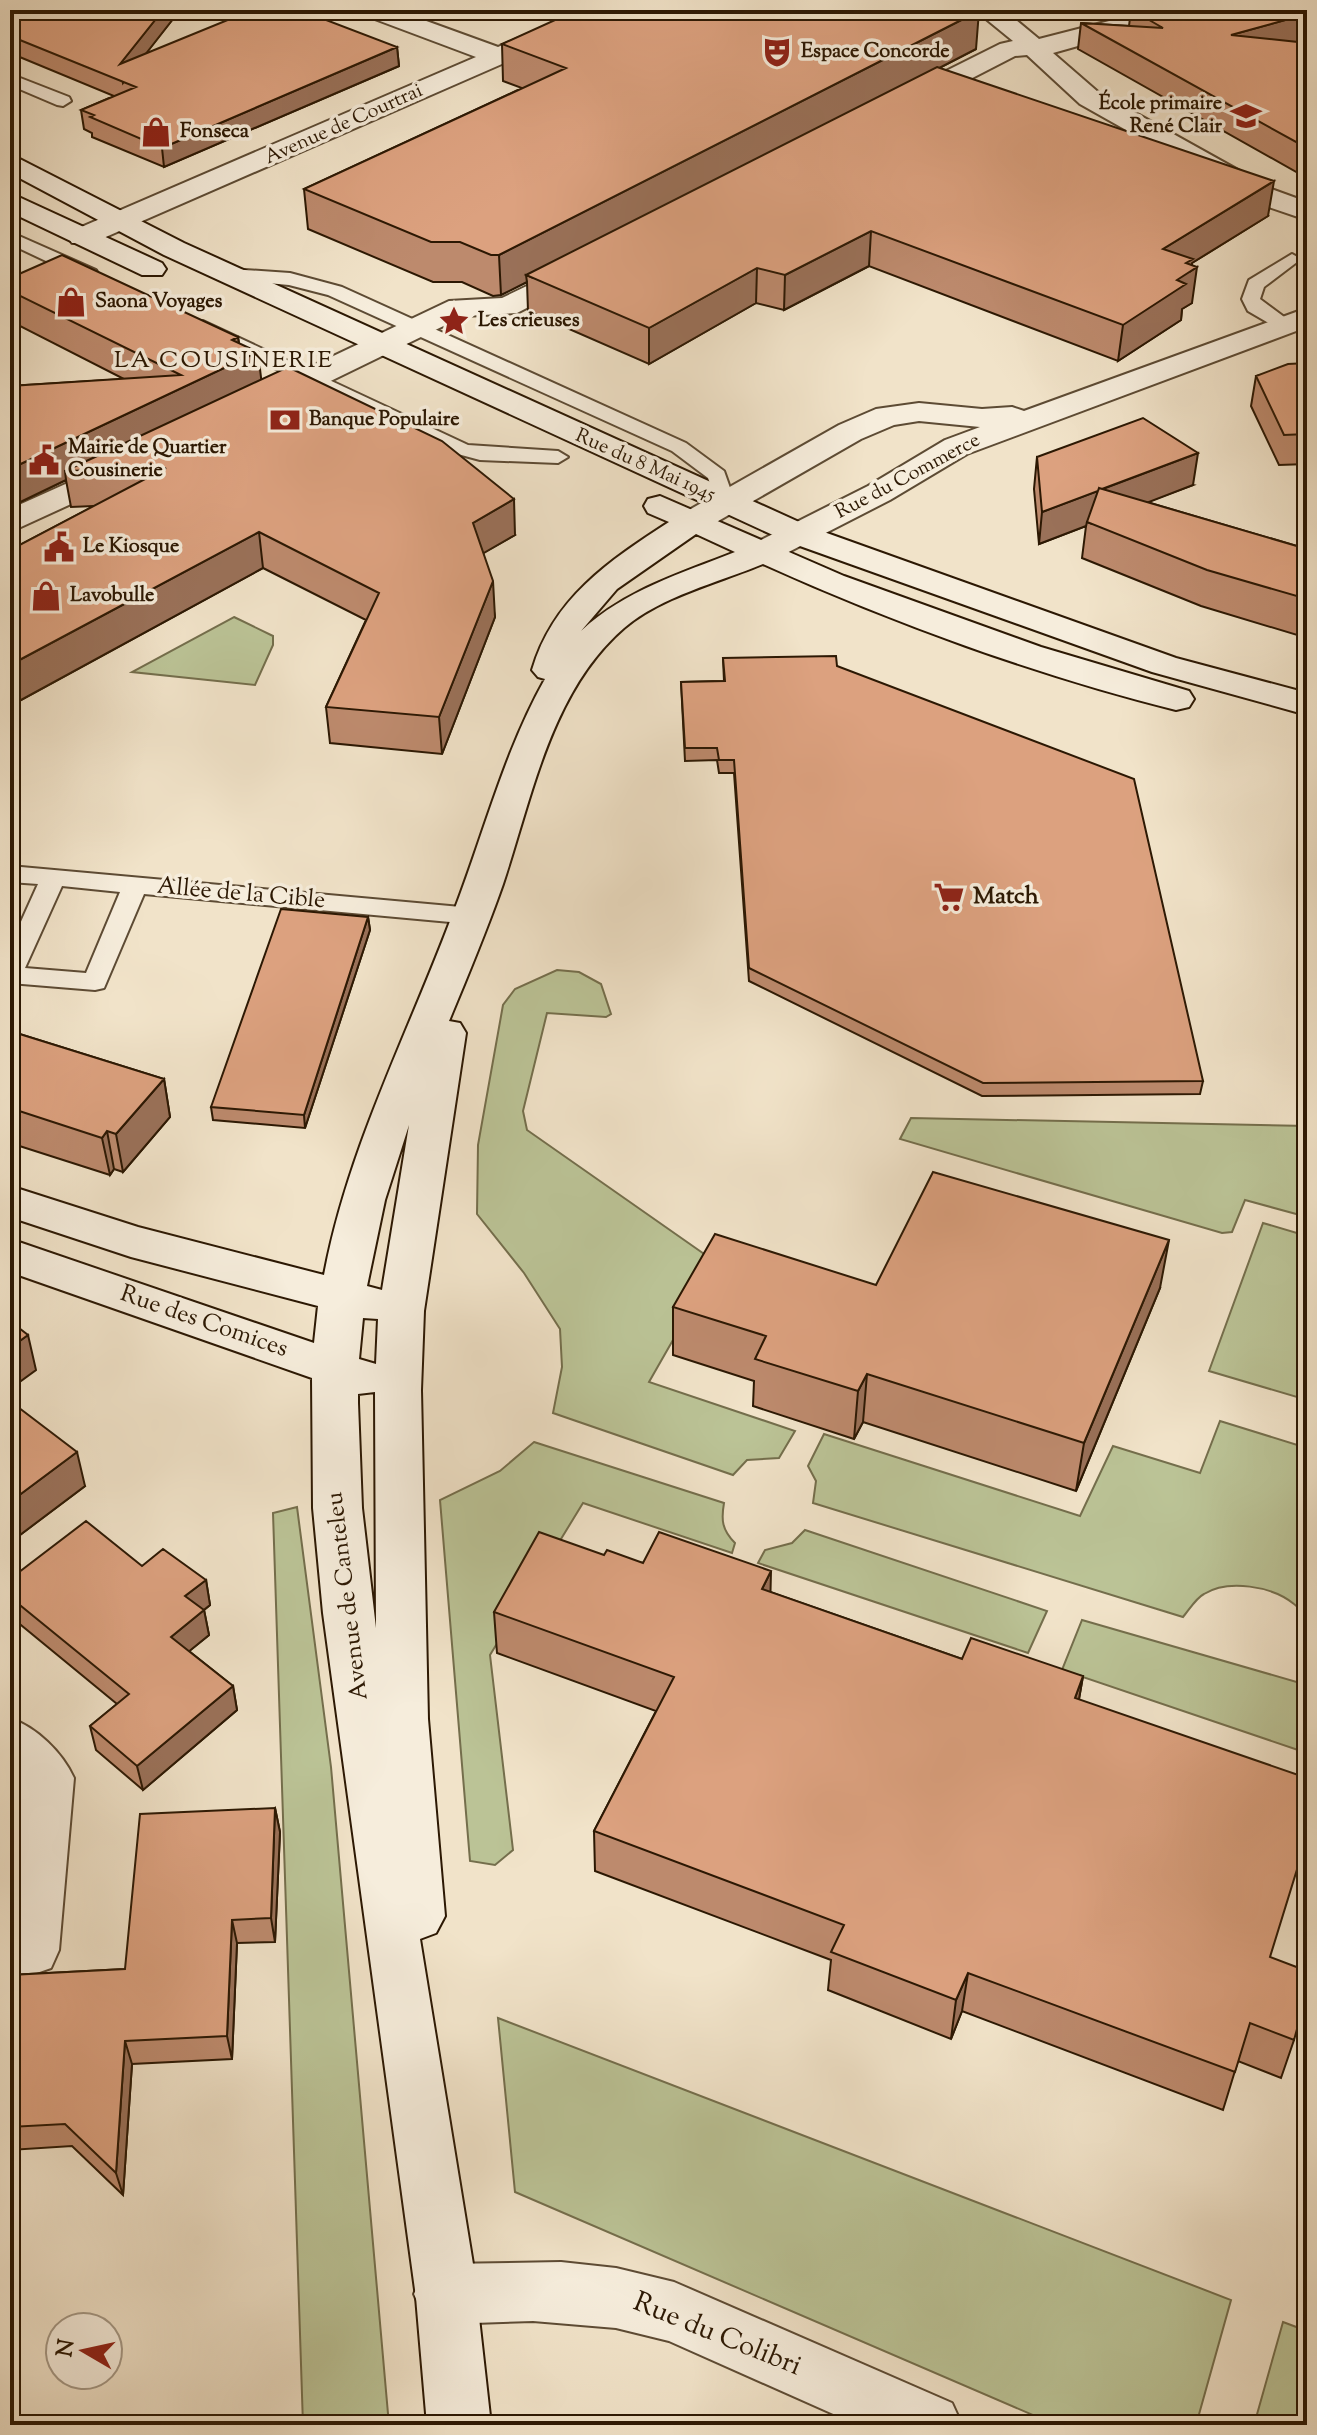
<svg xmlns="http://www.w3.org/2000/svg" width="1317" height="2435" font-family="'Sorts Mill Goudy',serif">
  <rect width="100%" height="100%" fill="#f1e3c9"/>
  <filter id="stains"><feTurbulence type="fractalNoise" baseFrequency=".0025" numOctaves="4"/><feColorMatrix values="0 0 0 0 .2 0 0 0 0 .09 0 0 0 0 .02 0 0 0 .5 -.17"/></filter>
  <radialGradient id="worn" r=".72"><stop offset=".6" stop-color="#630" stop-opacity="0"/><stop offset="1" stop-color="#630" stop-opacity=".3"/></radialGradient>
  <path fill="#bbc396" stroke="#746e4c" stroke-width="2" d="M234 617 273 636V645L255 685 132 672Z
    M557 970 579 972 601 984 611 1014 606 1017 547 1013 523 1111 527 1130 717 1263 649 1382 795 1431 779 1458 747 1460 733 1475 553 1413 562 1367 560 1329 524 1273 477 1214 478 1145 503 1005 515 989Z
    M911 1118 1307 1126V1217L1245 1200 1232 1232 1222 1233 900 1139Z
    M1263 1223 1307 1236V1400L1209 1371Z
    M1220 1421 1307 1448V1625C1303 1618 1300 1608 1294 1604 1272 1586 1228 1579 1204 1594 1196 1598 1189 1610 1183 1617L813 1503 816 1481 808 1466 824 1434 1080 1516 1113 1446 1200 1473Z
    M534 1442 724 1503C721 1520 722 1530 735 1543L732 1553 583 1503 490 1655 513 1850 495 1865 470 1861 440 1500 500 1471Z
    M297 1507 331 1767 389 2425H303L273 1513Z
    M805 1530 1047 1611 1028 1653 758 1563 765 1550 792 1543Z
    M1082 1620 1307 1685V1753L1062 1670Z
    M498 2018 1231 2300 1196 2425H1056L515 2192Z
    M1283 2322 1307 2331V2425H1254Z"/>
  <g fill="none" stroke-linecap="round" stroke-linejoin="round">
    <g stroke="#5d4b34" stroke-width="4">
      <path id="lane" d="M10 74 69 97 71 101 63 106 57 105 10 85Z
        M10 232 96 270 98 274 96 278H82L10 244Z
        M1292 254 1301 259 1264 287 1260 299 1291 322V330L1284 332 1248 311 1242 299 1249 280Z
        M230 269 290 273 342 287 686 443 724 471 735 502 732 506H718L708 478 672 451 328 295 289 285 223 279 221 275Z
        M203 321 468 445 558 451 568 457 558 463 480 460 454 453 196 331 193 327Z
        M10 866 472 908 484 916 472 924 144 894 104 988 95 990 10 983V946L38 884 10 882ZM62 886 120 892 86 973 25 968Z"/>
    </g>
    <g stroke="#5d4b34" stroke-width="4">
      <path id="street" d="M361 10H396L498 47 584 10H617L614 15 92 243H72L68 237 72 231 476 57 364 15Z
        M975 10H1004L1039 39 1152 10H1191L1188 15 1053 53 1098 92 1274 190 1307 202V220L1254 202 1080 104 1027 55 1015 56 916 107H898L894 101 898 95 1000 44 1013 41Z
        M579 261 589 264 593 270 589 276 517 313 464 316 267 412H245L240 405 245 398 449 301 502 298Z
        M1307 308V327L967 454 890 500 773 560 761 563 749 560 744 553 749 546 868 486 945 440 980 427 919 421 894 425 861 439 706 528 694 531 682 528 678 521 682 514 839 425 876 409 919 403 982 409 1012 407 1024 411Z
        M121 459 132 462 137 469 132 476 10 532V509Z
        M10 1718C37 1728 62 1752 74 1778L59 1950 51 1968 31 1975 10 1976V1886L21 1785 10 1774Z
        M561 2262 616 2268 674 2282 952 2403 962 2425H858L669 2341 616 2328 533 2321 445 2324 423 2315 414 2294 423 2273 445 2264Z"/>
    </g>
    <g stroke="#2c1803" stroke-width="4">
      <path id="secondary" d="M10 154 184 243 810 527 1176 658 1307 693V715L1152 672 786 541 164 255 10 173Z
        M10 193 162 263 166 269 162 275H142L10 212Z
        M660 496 844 576 1041 647 1189 691 1194 699 1189 707 1176 710C1039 676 891 622 763 564 717 583 662 596 624 628 551 691 532 797 503 884 487 930 468 975 449 1021L460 1023 466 1033 424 1311 421 1390 428 1719 445 1916 436 1933 420 1939 473 2264 491 2425H427L416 2297 323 1613 313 1508 312 1378 10 1272V1239L314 1343 318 1306 131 1257 10 1217V1186L138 1227 324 1275C348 1148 407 1036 452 916 483 837 503 754 545 679L538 677 532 670C553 598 609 561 669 522L648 513 644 506 648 499ZM696 534 735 552C680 574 625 590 581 631L617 589ZM409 1125 382 1290 367 1286 385 1200ZM363 1318 378 1319 376 1364 359 1359ZM375 1392 376 1628 362 1508 358 1403V1394Z"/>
    </g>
    <use href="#lane" fill="#f6eddc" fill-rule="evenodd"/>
    <use href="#street" fill="#f6eddc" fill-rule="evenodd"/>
    <use href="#secondary" fill="#f6eddc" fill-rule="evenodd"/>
  </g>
  <path fill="#bd8a6d" stroke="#2c1803" stroke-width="2" d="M10 10H180L146 53 397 47 399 66 164 167 92 137V133L84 129 81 110 114 96 10 53Z
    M1131 10H1307V39L1296 42 1307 43V178L1078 49 1081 23 1129 26Z
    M502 44 976 49 939 68 1268 216 1192 263V303L1182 309 1181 320 1118 361 869 266 784 310 756 303 649 364 528 311 527 282 501 295 493 296 462 282H433L308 229 304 189 522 88 503 81Z
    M10 278 238 337 239 343 261 380 515 535 483 553 495 617 442 754 330 743 326 707 366 620 263 568 10 706V550L94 506 71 507 66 480 10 507V386L124 379 10 321Z
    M1307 363V464L1279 465 1251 406 1256 376Z
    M1037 457 1193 485 1147 502 1307 549V638L1201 606 1082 558 1086 526 1039 544 1034 489Z
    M723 658 837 666 1203 1081 1200 1094 982 1096 749 981 734 773H719L717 760 685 761 681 682 724 681Z
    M368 917 370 930 305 1128 213 1120 211 1107Z
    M10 1031 164 1079 170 1117 123 1172 114 1169 110 1175 10 1143Z
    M876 1285 1160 1288 1076 1491 863 1422 854 1439 753 1406 754 1381 673 1355V1307Z
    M10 1401 85 1486 16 1538 10 1533Z
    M604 1555 643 1563 770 1592 962 1659 1083 1676 1079 1699 1270 1958 1294 2040 1281 2078 1238 2061 1223 2110 962 2011 951 2039 828 1990 831 1960 595 1871 594 1831 656 1711 497 1653 494 1612Z
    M142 1566 206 1580 210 1605 204 1610 209 1635 189 1651 233 1686 237 1710 143 1790 96 1750 90 1726 117 1704 10 1616V1579Z
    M275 1808 280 1832 275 1942 237 1943 232 2059 132 2064 123 2195 72 2146 10 2150V1975L125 1969Z"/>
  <path fill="#9a7159" stroke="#2c1803" stroke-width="2" d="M163 10H180L123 83 120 64Z
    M979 11 976 49 533 278 526 275 527 282 501 295 499 255Z
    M1307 14V39L1228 61 1231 35Z
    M397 47 399 66 164 167 162 148Z
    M1274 181 1268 216 1192 263 1191 271 1197 267 1192 303 1182 309 1181 320 1118 361 1123 325 1163 249Z
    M871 231 869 266 784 310 785 275Z
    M757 268 756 303 649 364V328Z
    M238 337 241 360 258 352 262 386 65 471 66 480 10 507V469L235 363 232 340Z
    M1198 453 1193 485 1092 524 1087 522 1086 526 1039 544 1042 512Z
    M514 499 515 535 475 558 473 523Z
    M259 532 263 568 10 706V665Z
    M493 581 495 617 442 754 439 717Z
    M368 917 370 930 305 1128 304 1115Z
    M164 1079 170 1117 123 1172 116 1134Z
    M107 1131 114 1169 110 1175 102 1138Z
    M1169 1240 1160 1288 1076 1491 1084 1443Z
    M28 1335 36 1370 10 1389V1348Z
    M867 1374 863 1422 854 1439 858 1391Z
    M77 1452 85 1486 16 1538 10 1515V1502Z
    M771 1571 770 1612 762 1589Z
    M206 1580 210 1605 190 1621 185 1596Z
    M204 1610 209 1635 176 1662 171 1637Z
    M1083 1676 1076 1716 1075 1698Z
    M233 1686 237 1710 143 1790 137 1766Z
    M275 1808 280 1832 275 1942 271 1918Z
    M232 1920 237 1943 232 2059 227 2036Z
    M968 1973 962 2011 951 2039 956 2000Z
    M125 2041 132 2064 123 2195 116 2173Z"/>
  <path fill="#dca17f" stroke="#2c1803" stroke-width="2" d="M10 10H163L120 64 252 10H300L397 47 162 148 90 117 94 115 81 110 136 87 10 36Z
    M577 10H975L979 11 499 255H491L460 242H431L304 189 566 68 502 44Z
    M1132 10H1307V14L1231 35 1307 43V148L1081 23 1163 28Z
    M937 67 1274 181 1163 249 1193 259 1186 263 1197 267 1177 280 1186 284 1123 325 871 231 785 275 757 268 649 328 526 275Z
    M62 255 238 337 232 340 258 352 10 469V386L181 375 10 291V278Z
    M1307 363V434L1284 435 1256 376 1288 364Z
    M288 367 442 441 514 499 473 523 493 581 439 717 326 707 379 593 259 532 10 665V550L166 468 65 471Z
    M1143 418 1198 453 1102 489 1099 488 1098 491 1042 512 1037 457Z
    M1099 488 1307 549V599L1207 570 1087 522Z
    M836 656 837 666 1134 779 1203 1081 983 1083 749 968 734 760H719L717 748H685L681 682 725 681 723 658Z
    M281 909 368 917 304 1115 211 1107Z
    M10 1031 164 1079 116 1134 107 1131 102 1138 10 1108Z
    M933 1172 1169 1240 1084 1443 867 1374 858 1391 755 1359 766 1336 673 1307 715 1234 876 1285Z
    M10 1321 28 1335 10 1348Z
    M10 1401 77 1452 10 1502Z
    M86 1521 142 1566 163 1549 206 1580 185 1596 204 1610 171 1637 233 1686 137 1766 90 1726 129 1694 10 1597V1579Z
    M539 1532 604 1555 607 1550 643 1563 659 1532 771 1571 762 1589 962 1659 971 1638 1083 1676 1075 1698 1307 1778V1837L1270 1957 1307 1971V1993L1294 2040 1250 2023 1235 2072 968 1973 956 2000 831 1952 844 1925 594 1831 674 1677 494 1612Z
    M275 1808 271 1918 232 1920 227 2036 125 2041 116 2173 65 2124 10 2127V1975L125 1969 140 1814Z"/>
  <defs>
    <g id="theatre-bare" transform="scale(2.4)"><path d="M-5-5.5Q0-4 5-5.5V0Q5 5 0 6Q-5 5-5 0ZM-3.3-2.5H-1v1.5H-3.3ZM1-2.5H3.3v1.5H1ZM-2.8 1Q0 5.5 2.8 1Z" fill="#8f2418" stroke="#f6eddc" stroke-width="2.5" paint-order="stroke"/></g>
    <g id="school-bare" transform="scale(2.4)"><path d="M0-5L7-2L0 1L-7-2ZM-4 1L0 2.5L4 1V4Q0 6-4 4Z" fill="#8f2418" stroke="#f6eddc" stroke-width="2.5" paint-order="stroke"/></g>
    <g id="shop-bare" transform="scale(2.4)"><path d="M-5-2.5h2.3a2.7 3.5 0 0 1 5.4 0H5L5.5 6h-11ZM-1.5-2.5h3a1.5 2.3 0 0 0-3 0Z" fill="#8f2418" stroke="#f6eddc" stroke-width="2.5" paint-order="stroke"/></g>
    <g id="sight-bare" transform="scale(2.4)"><path d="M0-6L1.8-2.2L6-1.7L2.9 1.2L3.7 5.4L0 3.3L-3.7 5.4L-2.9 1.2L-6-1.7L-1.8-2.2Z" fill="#8f2418" stroke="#f6eddc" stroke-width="2.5" paint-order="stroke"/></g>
    <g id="bank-bare" transform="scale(2.4)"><path d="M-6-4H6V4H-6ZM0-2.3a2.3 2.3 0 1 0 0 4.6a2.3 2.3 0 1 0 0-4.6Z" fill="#8f2418" stroke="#f6eddc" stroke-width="2.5" paint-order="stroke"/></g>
    <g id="civic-bare" transform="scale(2.4)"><path d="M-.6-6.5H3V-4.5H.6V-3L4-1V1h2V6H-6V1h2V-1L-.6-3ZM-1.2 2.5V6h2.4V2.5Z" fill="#8f2418" stroke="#f6eddc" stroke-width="2.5" paint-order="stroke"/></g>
    <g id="supermarket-bare" transform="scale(2.4)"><path d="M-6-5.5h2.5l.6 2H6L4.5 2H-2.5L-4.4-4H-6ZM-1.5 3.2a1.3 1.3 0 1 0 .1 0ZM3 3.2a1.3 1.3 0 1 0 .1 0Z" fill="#8f2418" stroke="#f6eddc" stroke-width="2.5" paint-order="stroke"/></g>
  </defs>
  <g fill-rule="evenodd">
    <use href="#theatre-bare" x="777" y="52"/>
    <use href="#school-bare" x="1246" y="116"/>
    <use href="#shop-bare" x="156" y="132"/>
    <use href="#shop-bare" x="71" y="302"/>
    <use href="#sight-bare" x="454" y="321"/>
    <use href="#bank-bare" x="285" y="420"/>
    <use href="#civic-bare" x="44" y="460"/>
    <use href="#civic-bare" x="59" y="547"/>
    <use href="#shop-bare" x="46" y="596"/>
    <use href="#supermarket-bare" x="949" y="897"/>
  </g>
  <g text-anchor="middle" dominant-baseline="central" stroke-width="7" stroke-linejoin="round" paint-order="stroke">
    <g font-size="20" font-weight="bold" fill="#2c1803" stroke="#f6eddc" text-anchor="start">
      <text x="801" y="52">Espace Concorde</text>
      <text x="1222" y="104" text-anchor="end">École primaire<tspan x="1222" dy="23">René Clair</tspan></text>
      <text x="180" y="132">Fonseca</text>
      <text x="95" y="302">Saona Voyages</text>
      <text x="478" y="321">Les crieuses</text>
      <text x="309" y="420">Banque Populaire</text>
      <text x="68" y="448">Mairie de Quartier<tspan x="68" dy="23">Cousinerie</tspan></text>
      <text x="83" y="547">Le Kiosque</text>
      <text x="70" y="596">Lavobulle</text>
    </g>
    <g font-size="20" fill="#2c1803" stroke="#f6eddc">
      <text transform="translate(344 125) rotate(-24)">Avenue de Courtrai</text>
      <text transform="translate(645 466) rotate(24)">Rue du 8 Mai 1945</text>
      <text transform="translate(908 477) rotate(-28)">Rue du Commerce</text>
    </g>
    <g font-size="24" letter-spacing="2" fill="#2c1803" stroke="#f6eddc">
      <text x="224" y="361">LA COUSINERIE</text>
    </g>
    <g font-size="24" fill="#2c1803" stroke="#f6eddc">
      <text transform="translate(241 894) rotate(5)">Allée de la Cible</text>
      <text transform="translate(204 1322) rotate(19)">Rue des Comices</text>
      <text transform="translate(348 1596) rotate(-97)">Avenue de Canteleu</text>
    </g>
    <g font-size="24" font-weight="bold" fill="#2c1803" stroke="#f6eddc" text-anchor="start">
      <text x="973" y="897">Match</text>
    </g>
    <g font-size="28" fill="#2c1803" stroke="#f6eddc">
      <text transform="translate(717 2335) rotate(22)">Rue du Colibri</text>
    </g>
  </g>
  <rect width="1317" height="2435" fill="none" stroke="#f1e3c9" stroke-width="40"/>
  <rect x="12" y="12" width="1293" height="2411" fill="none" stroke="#2c1803" stroke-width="4"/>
  <rect x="20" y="20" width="1277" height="2395" fill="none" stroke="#2c1803" stroke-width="2"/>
  <g transform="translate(84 2351) rotate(279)"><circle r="38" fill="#f6eddc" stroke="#a59885" stroke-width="2"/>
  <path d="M0-6L14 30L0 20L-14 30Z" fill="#8f2418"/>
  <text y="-12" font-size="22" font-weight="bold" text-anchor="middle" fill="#2c1803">N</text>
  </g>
  <rect width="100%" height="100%" filter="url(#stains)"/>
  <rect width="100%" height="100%" fill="url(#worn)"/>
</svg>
